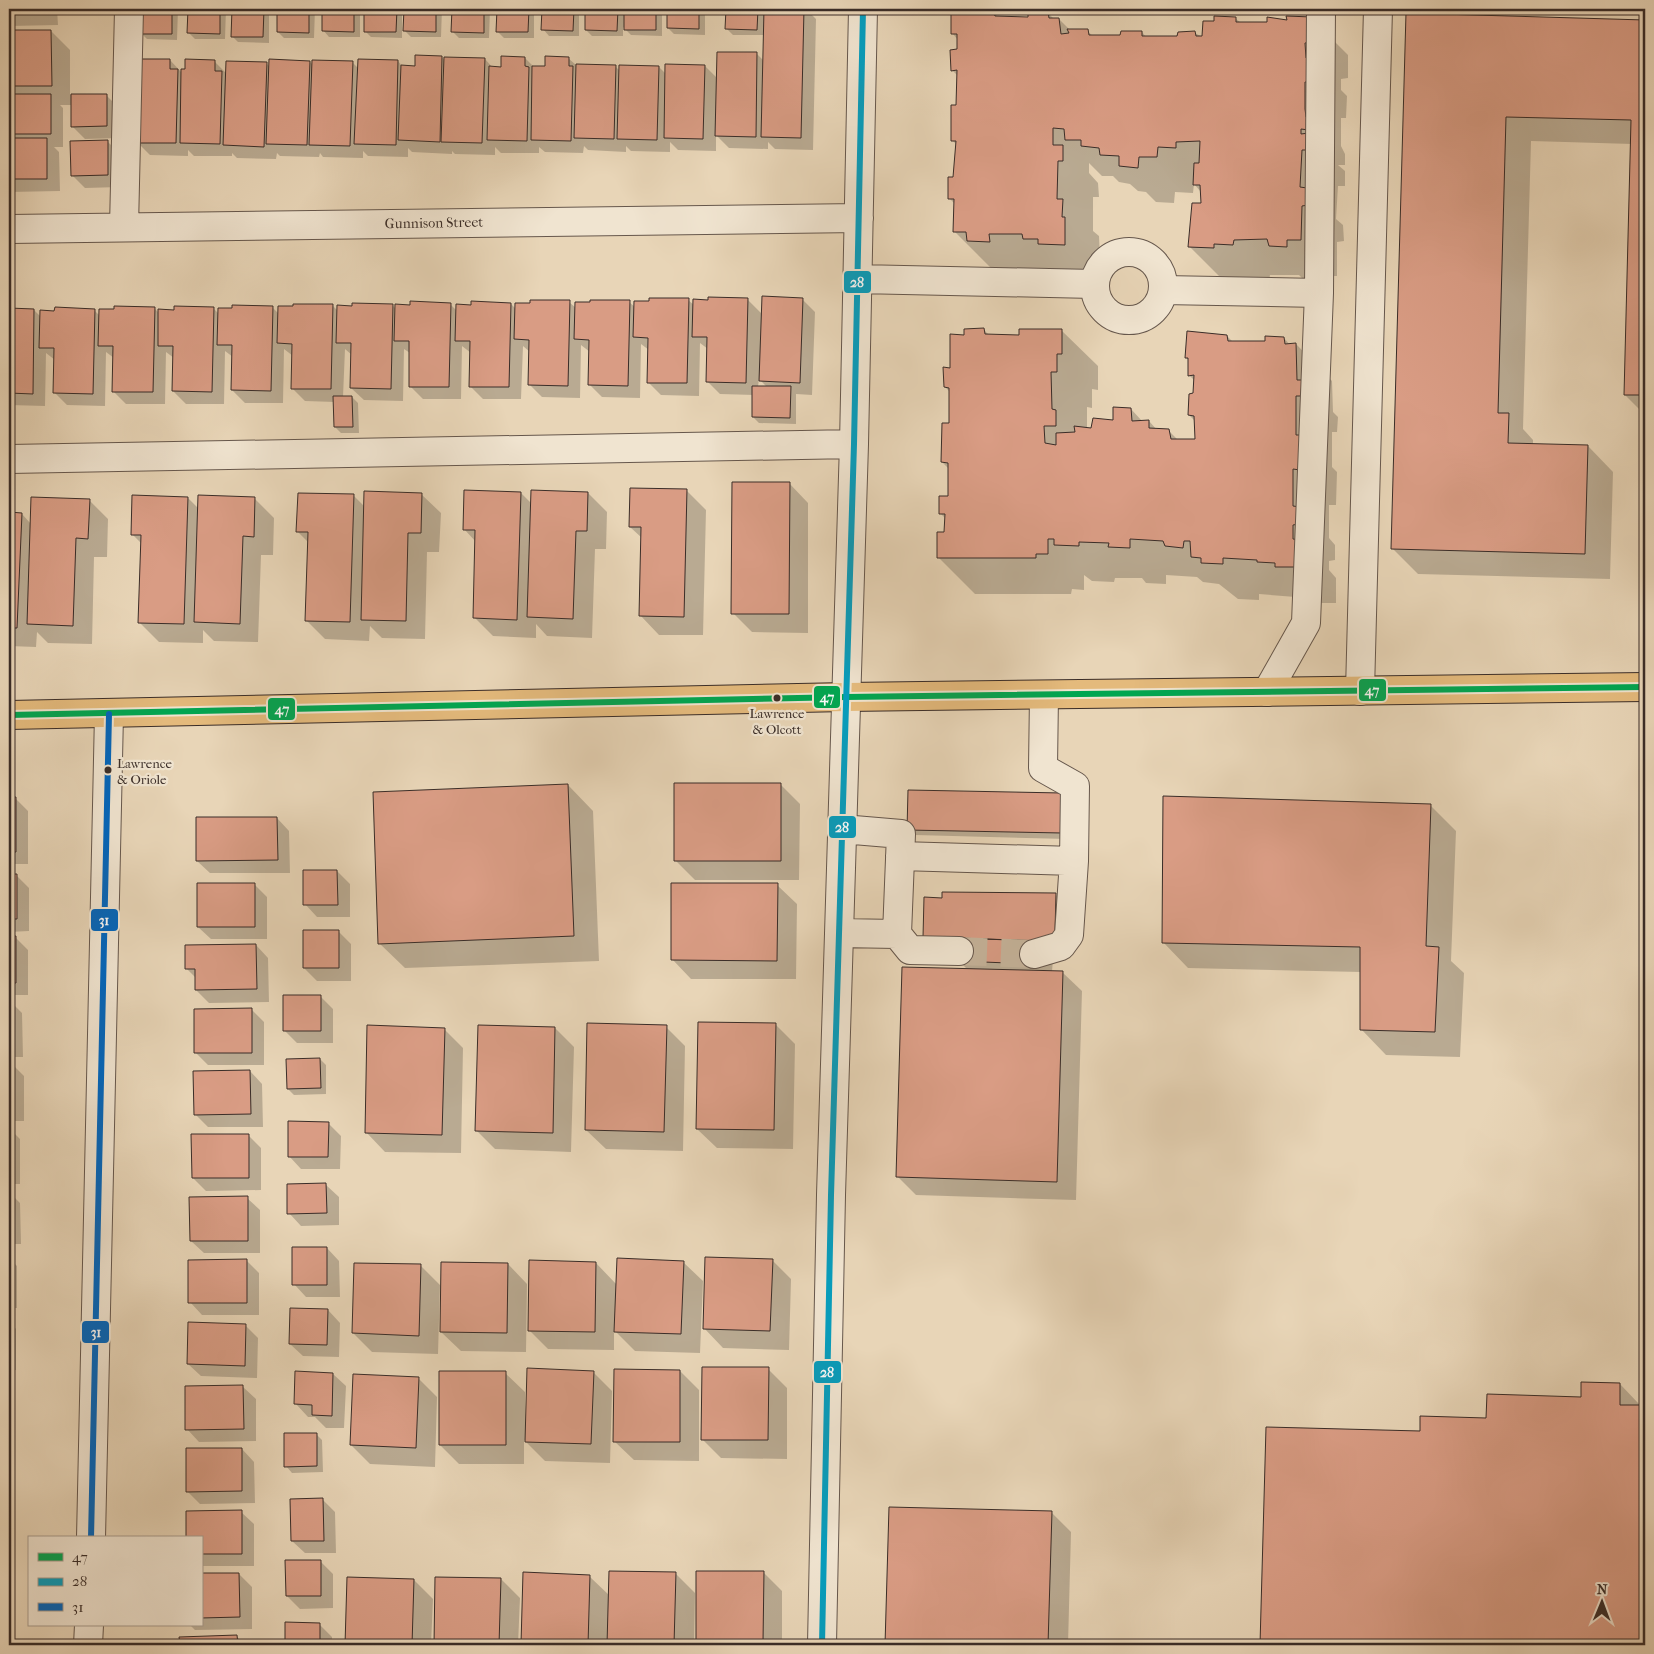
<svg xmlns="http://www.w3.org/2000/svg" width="1654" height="1654" font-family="'IM FELL French Canon',serif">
  <rect width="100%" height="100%" fill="#e8d5b7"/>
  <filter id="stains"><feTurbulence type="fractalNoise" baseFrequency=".004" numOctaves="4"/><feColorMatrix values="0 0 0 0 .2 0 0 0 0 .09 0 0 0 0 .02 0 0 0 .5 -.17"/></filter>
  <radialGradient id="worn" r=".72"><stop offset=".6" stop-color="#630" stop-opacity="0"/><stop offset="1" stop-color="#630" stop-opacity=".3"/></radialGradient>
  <path fill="#0003" fill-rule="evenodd" d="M9 9H57L58 25 9 26Z
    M141 9H178L177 40 147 39 141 33Z
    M189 9H226L225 39H195L189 33Z
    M233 9H269V43L238 42 232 36Z
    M278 9H315L314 38H284L278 32Z
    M323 9H360V37H329L323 30Z
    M366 9H402V38L371 37 365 31Z
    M405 9H442L441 37H411L405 31Z
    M453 9H490L489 38H459L453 32Z
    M498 9H534V38H504L498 32Z
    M543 9H579V36H549L543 29Z
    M587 9H662V36L631 35 623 27V36H592L586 30Z
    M668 9H705V35L674 34 668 28Z
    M727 9H806L816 19 813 150 775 149 768 142V149L729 148 716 135V151L678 150 670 142V152L631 151 626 146V152L588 150 584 146 583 153 545 152 539 147V153H501L495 147V155L455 154 452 151V154L412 152 408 148V157L368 156 363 151V158L323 157 320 153 319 157 280 156 277 153 276 159 237 158 232 153V156H194L188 150V156L150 155 137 142 170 60 182 73 214 61 226 73 266 63 270 67 310 62 313 65 353 63 358 68 398 61 403 67H416L442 57 445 61 485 59 493 68H502L525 58 534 67 546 68 568 58 576 65 615 66 620 71 659 67 666 74 705 66 718 79 757 54 764 61V35H733L727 29Z
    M993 12 998 17 1029 18 1048 13 1054 19H1059L1070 30 1087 31 1093 36 1121 37 1142 32 1146 37H1178L1195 33 1204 38 1215 22 1235 18 1241 23 1269 24 1312 19 1348 55V78L1341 79V90L1347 96 1346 118H1341V146L1345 154V165H1338L1345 171V186H1338L1336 219 1343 225 1344 241 1337 242V276H1323L1306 282 1299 275H1270L1269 281 1226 283 1189 246 1202 204 1201 192 1194 184 1193 193 1175 192 1174 203 1156 202 1146 192 1138 191 1130 184 1119 182 1113 176H1102L1089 163V173L1098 183 1099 197H1093V231L1099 236 1101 280 1004 277 995 268H991L955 232V204L949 198 954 178 957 145 952 140 957 106 958 76 952 70 958 51V40L953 34Z
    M1407 14 1645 21V415L1625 395 1632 144 1531 141 1523 429 1533 440V445L1588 446 1613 472 1610 579 1418 574 1393 549Z
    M51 31 70 50V95H106L119 108V138L85 139 72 126V105H60L63 108V147H54L59 152 60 191 9 192V32Z
    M107 141 120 154V187L85 188 72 175Z
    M747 299 762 314 802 299 815 312 812 395 796 394V424L759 423 753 417 754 395 720 394 707 381 708 349 700 343 699 396 661 395 648 382 649 350 641 344 640 398 602 397 589 384 590 352 581 345 580 398 542 397 529 384 530 352 523 346 521 399H483L470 386 471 353 462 346 461 399H423L410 386V353L404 349 403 401 364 400 351 388 352 355 345 349 343 397H352L358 403 359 433H341L335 427V402L305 401 292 388 293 356 284 349 283 403H245L232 390 233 357 225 351 224 404H186L173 391 174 358 166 352 165 404H126L113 391 114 358 106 352 105 406 67 405 54 392 55 360 46 353 45 406 9 405V310H34L41 317 94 310 100 316 154 308 160 314 213 308 219 314 272 307 279 314 333 306 338 311 392 305 396 309 411 306 450 304 457 311 511 304 516 309 569 302 576 308 629 302 635 307 688 300 694 305ZM759 379 767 387H758Z
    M984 330 990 336 1020 337 1061 330 1098 366V390L1092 389V408L1087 407V429H1093L1114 421 1131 409 1142 421H1149L1157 430H1168L1178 440H1196L1195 421 1189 415 1195 394V381L1189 375 1190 361 1186 358 1227 336 1233 342 1266 343 1284 338 1290 345 1296 344 1332 381 1333 412 1338 417 1337 432H1332V467L1337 472 1336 505H1329V538L1335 545V560L1329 561V570L1336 578V603H1313L1308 598 1259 594V600L1238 599 1219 584 1203 582 1197 577 1166 575V584L1146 583 1142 578H1115L1114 582 1092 581 1084 575V590L1072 589 1071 594H975L939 558 945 533 946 519 940 513 949 497V469L942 462 950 424 951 393 945 387 965 336Z
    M789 483 808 503V633L752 632 733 613Z
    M687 491 706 510 703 635H659L640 615 642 538 630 527Z
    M521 493 532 504 588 493 607 512 606 549H595L592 638 547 636 536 624V638L493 636 474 617 476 542 464 529Z
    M421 494 441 513 439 552H427L425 639 382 638 370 626 369 641 325 639 306 620 308 542 298 532 354 496 365 507Z
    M188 498 199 509 255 499 274 518 273 555H261L258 642 214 641 203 630V643L159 642 140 623 142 544 132 534Z
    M89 500 108 519 107 557H94L92 644 48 643 37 632 36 647 9 646V514H22L31 524Z
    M568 785 593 811 599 961 405 968 379 943Z
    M781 785 800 804 799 880H695L675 860Z
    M1062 794 1067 839 915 835 908 829Z
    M9 798H15L28 811V864H9Z
    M1431 806 1456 831 1451 961 1464 973 1460 1057 1386 1055 1361 1029V972L1188 968 1163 942Z
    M277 818 289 831 290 873H210L197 861Z
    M337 871 350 884V917H317L305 904Z
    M9 875H16L29 888V931L9 932Z
    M254 884 267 897V939H211L198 927Z
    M777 885 797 904 796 979H691L672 959Z
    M1055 894 1075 914 1074 950 1065 960 1053 959 1052 972H1062L1082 991 1076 1200 916 1195 897 1176 968 970 959 961 943 899Z
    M338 931 351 944V981H317L304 968Z
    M9 937H15L28 950V995H9Z
    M256 945 268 958 269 1002 209 1003 196 990V978L186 968Z
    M320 996 333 1009V1043H297L284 1030Z
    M9 1000 22 1013 23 1057H9ZM9 1011H11L12 1051H9Z
    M251 1009 264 1022V1065H208L195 1052Z
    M776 1025 795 1044 793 1149 717 1148 697 1129Z
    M666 1027 685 1046 683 1151 606 1149 586 1130Z
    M555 1028 574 1047 571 1152 495 1149 476 1130Z
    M444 1029 463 1048 461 1153 385 1152 366 1132Z
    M320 1059 326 1065V1094L294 1095 288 1089Z
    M9 1064H12L24 1076V1121H9Z
    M250 1071 262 1084 263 1127H208L195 1114Z
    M328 1123 341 1136 340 1169H301L289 1156Z
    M9 1128 20 1139V1184H9Z
    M248 1135 261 1148V1190L206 1191 193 1178Z
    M326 1185 339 1197V1225L301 1226 289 1213Z
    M9 1192 20 1203 21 1244H9Z
    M247 1198 260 1210V1253H204L191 1241Z
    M327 1248 339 1261 340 1297H306L294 1284Z
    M9 1258 17 1266V1308H9Z
    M246 1260 259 1273V1315H202L190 1302Z
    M772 1260 791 1279 789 1350 723 1348 704 1328Z
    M683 1262 703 1281 700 1353 635 1351 614 1330V1350L548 1349 529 1330 596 1263 617 1285Z
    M508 1264 527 1284 526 1352 461 1351 441 1332Z
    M421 1266 440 1285 438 1354 372 1352 353 1333Z
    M328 1310 340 1323 339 1357 303 1356 290 1344Z
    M9 1321 16 1329V1370L9 1371Z
    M245 1325 258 1338 257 1378 201 1376 188 1364Z
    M768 1369 787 1388V1459L721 1458 702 1439Z
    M680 1371 699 1390V1461L634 1460 614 1441Z
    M593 1372 612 1391 610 1463 545 1461 524 1440V1464H459L440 1445 505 1373 525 1392V1423H527Z
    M333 1374 346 1386 344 1428H326L315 1417H308L296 1404Z
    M418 1378 437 1397 435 1467 370 1464 351 1445Z
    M1620 1384 1639 1404V1407L1645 1404V1645H1261L1267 1428 1421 1432 1582 1398Z
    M9 1387 13 1391 14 1434H9Z
    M243 1387 256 1399V1441L199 1442 187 1429Z
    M316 1434 322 1440 323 1472 292 1473 286 1466Z
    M9 1449 15 1455V1497H9Z
    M242 1449 254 1462 255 1503 200 1504 187 1491Z
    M322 1499 335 1512 336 1553H305L292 1541Z
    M241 1512 254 1524V1566H201V1538Z
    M1051 1512 1071 1532 1068 1645 886 1644Z
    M9 1513 12 1516 13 1559H9Z
    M320 1561 333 1574V1608L300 1609 287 1596Z
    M9 1570 10 1572V1615H9Z
    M763 1572 782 1591V1645H701L697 1641Z
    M201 1574H239L252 1587V1629L195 1630 190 1625H201Z
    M676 1574 695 1593 694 1645H609L607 1643V1645H524L522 1643 589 1576 610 1596Z
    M436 1578 501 1579 520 1598 518 1645H435Z
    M348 1579 414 1580 433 1599 431 1645H346Z
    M286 1624H319L332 1637V1645H286Z
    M237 1637 245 1645H181V1638Z"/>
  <path fill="#d99c84" stroke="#3a2d28" d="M9 9H46V12L9 13Z
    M140 9H172V34H140Z
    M188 9H220V34L187 33Z
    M232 9H264L263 37H231Z
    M277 9H309V33L277 32Z
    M322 9H354V32L322 31Z
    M364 9H397L396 32H364Z
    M404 9H436V32L403 31Z
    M452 9H484V33L451 32Z
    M497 9H529L528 32H496Z
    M542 9H574L573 31 541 30Z
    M585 9H618L617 31 585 30Z
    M624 9H656V30H624Z
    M667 9H699V29L667 28Z
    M726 9H758L757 30 725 29Z
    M764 9H804L801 138 761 137Z
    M951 9 993 11 995 16 1028 17V12H1048L1049 18H1059L1061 34 1069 33 1067 29H1088L1089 35H1120L1121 31H1142V36H1177L1178 32 1195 31 1196 36H1202L1203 21H1214V16L1236 17V22H1267V17L1287 20 1286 16 1312 17V42L1305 43 1306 58H1312L1310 82H1305V109L1306 117H1309V130L1301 129V134L1309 133V150H1302L1300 187 1307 188 1308 205 1302 206 1301 240H1287V247L1269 246 1267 239 1234 240 1233 245 1214 244V248L1188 247 1192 203H1201L1200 185H1193L1194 163H1199L1200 141 1176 142V148L1158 147 1157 157H1139L1138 168 1119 166V156L1100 155 1099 148 1081 146V140H1065L1064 129 1053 128V145H1063V161H1058L1057 199H1063L1062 217H1065V245L1038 244V239H1023L1022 234H989L990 242 967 241 966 232H953L954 199H948V177H953L956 141H951V105H956L957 70 951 71 950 50 957 49V34H951Z
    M1406 13 1645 20V395H1624L1631 120 1506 117 1498 413H1509L1508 443 1588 445 1585 554 1391 549Z
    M9 30H51L52 86H9Z
    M717 52H757L756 137 715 136Z
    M415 55 442 56 440 142 398 140 401 65 415 66Z
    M501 56 525 57V66L529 67 527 141 487 140 489 66 501 67Z
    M545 56 569 57V66H573L571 141 531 140 532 66H545Z
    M444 57 485 58 482 143 441 142Z
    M141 59H170V69H178L176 143H136Z
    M185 59 215 60V71H222L220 144 180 143 181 69H185Z
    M269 59 310 61 307 145 266 144Z
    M358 59 398 60 396 145 354 144Z
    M312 60 353 61 350 146 309 145Z
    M226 61 267 62 264 147 223 145Z
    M576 64 616 65 614 139 574 138Z
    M665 64 705 65 703 139 664 138Z
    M619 65 659 66 657 140 617 139Z
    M9 94H51V134H9Z
    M71 94H107V126L71 127Z
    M9 138H47V179H9Z
    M108 140V175L71 176 70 141Z
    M762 296 803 298 800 383 759 381Z
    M708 297 748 298 746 383 706 382 707 337H692L693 299 708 300Z
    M649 298H689L687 383H647L648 338 633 337 634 301H649Z
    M530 300H570L568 386 528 385 529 340 514 339 515 303H530Z
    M590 300H630L628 386 588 385 589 340 574 339 575 302H590Z
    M410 301 451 303 449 387H409V341H394L395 304 410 305Z
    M471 301 511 303 509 387H469L470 341H455L456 304 471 305Z
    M352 303 393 304 391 389 350 388 351 343H336L337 305 352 306Z
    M293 304H333L331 389H291L292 344 277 343 278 306H293Z
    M232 305 273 306 271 391 231 390 232 345H217L218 308H232Z
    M114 306 155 307 153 392H112L113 346H98L99 309H114Z
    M174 306 214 307 212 392 172 391 173 346H158V309L174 310Z
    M55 307 95 309 93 394 53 393 54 348H39L40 310 54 311Z
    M9 308 34 309 33 394 9 393Z
    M984 328 985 334 1019 335V329H1062V354H1057V372H1051L1052 409 1056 410V426H1044L1045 443 1056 445V433L1075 432 1074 426 1091 428 1093 418 1113 420V407L1131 408 1132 421 1149 420V428L1169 429 1171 439H1195L1194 416 1188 415 1189 394 1193 393 1194 375 1188 376V358H1185L1187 331 1227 335 1228 341H1265V336L1284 337 1285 344 1296 343 1297 380H1302L1301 396H1296V435H1301L1300 470 1293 469V506L1300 507 1299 524 1293 525V539L1301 540 1300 567H1275V563L1257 562V560L1223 558V564L1201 563V558L1191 557 1190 541H1184L1183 548 1165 546 1163 541 1130 539V548L1108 547 1109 543 1079 542V546L1054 545V539H1048V554H1036V558H937V532H944L945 514H939V496H948V463L941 462 942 423H949V388L944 387 943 367 950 368V334L964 335V329Z
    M752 386H791L790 418 752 417Z
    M333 396H352L353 427H334Z
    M732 482H790L789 614H731Z
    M630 488 687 489 684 617 639 616 641 527H629Z
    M464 490 521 492 517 620 473 618 475 530H463Z
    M531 490 588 492 587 531H576L573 619 527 617Z
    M364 491 422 493 421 533H408L406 621 361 620Z
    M298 493 354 494 350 622 305 621 308 532H296Z
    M132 495 188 497 184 624 138 623 141 535H131Z
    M198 495 255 497 254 537 243 536 240 624 194 622Z
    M31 497 90 499 88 539 76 538 73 626 27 624Z
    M9 512 22 513 17 628H9Z
    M674 783H781V861H674Z
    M568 784 574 936 378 944 373 792Z
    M908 790 1062 793V833L907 830Z
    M1163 796 1431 804 1426 946 1439 947 1435 1032 1360 1030V947L1162 943Z
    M9 797H16V852H9Z
    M196 817H277L278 860 196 861Z
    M303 870H337L338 905H303Z
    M9 874H17V919H9Z
    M197 883H255V927H197Z
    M671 883H778L777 961 671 960Z
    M942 892 1056 893 1055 931 1046 941 923 937 924 897 942 898Z
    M303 930H339V968H303Z
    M9 936H16V983H9Z
    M959 938 1034 941 1033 964 958 961Z
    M256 944 257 989 195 990V969H185V945Z
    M902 967 1063 971 1057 1182 896 1177Z
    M283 995H321V1031H283Z
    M9 999H10V1045H9Z
    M252 1008V1053H194V1009Z
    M698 1022 776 1023 774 1130 696 1129Z
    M587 1023 667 1025 664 1132 585 1130Z
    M367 1025 445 1028 442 1135 365 1133Z
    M478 1025 555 1027 553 1133 475 1131Z
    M320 1058 321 1088 287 1089 286 1059Z
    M9 1062H12V1109H9Z
    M250 1070 251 1114 194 1115 193 1071Z
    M288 1121 329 1122 328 1157H288Z
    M191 1134H249V1178H192Z
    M326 1183 327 1213 287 1214V1184Z
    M248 1196V1241H190L189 1197Z
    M292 1247H327V1285H292Z
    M705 1257 773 1259 770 1331 703 1329Z
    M617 1258 684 1261 681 1334 614 1332Z
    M247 1259V1303H188V1260Z
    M529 1260 596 1262 595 1332 528 1331Z
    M441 1262 508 1263 507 1333 440 1332Z
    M354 1263 421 1264 419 1336 352 1333Z
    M290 1308 328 1309 327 1345 289 1344Z
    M188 1322 246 1324 245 1366 187 1364Z
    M702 1367H769L768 1440H701Z
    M527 1368 594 1371 591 1444 525 1442Z
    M614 1369 680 1370V1442H613Z
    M295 1371 333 1373 332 1416 312 1415V1405L294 1404Z
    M439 1371H506V1445H439Z
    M353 1374 419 1377 416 1448 350 1445Z
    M1581 1382 1620 1383V1405H1643L1645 1402V1645H1260L1266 1427 1420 1431V1416L1486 1418 1487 1394 1581 1397Z
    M243 1385 244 1429 185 1430V1386Z
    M284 1433H317V1466L284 1467Z
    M186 1448H242V1491L186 1492Z
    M323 1498 324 1541H291L290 1499Z
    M889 1507 1052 1511 1048 1645H885Z
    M242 1510V1554H201V1538H186V1511Z
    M285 1560H321V1596H286Z
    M609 1571 676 1572 674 1645H607Z
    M696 1571H764L763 1642H696Z
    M523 1572 590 1575 588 1645 521 1644Z
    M201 1573H239L240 1617 201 1618Z
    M347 1577 414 1579 412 1645H345Z
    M435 1577 501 1578 499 1645H434Z
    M285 1622 320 1623V1645H285Z
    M237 1635 238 1645H180L179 1637Z"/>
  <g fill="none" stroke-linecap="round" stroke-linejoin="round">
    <path stroke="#c5b39a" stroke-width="28" stroke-dasharray="28 14" stroke-linecap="butt" d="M959 951 1034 954"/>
    <g stroke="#66574c" stroke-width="30">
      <path id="minor" d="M124 227 129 9
        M9 229 859 218
        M1095 286a34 34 0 1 1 68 0a34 34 0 1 1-68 0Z
        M858 279 1094 284
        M1163 290 1319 293
        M9 459 854 444
        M1360 691 1378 9
        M1267 692 1306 623 1319 293 1321 9
        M900 856 1074 861 1075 786 1043 768 1044 695
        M839 933 897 934 901 834 842 829
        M897 934 910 950 959 951
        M1034 954 1061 946 1069 935 1074 861
        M91 1538 109 714
        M88 1645 89 1625
        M822 1645 831 1195 854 444 863 9"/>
    </g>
    <g stroke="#3a2d28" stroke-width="30">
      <path id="major" d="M9 715 846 697 1645 687"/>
    </g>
    <use href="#minor" stroke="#f0e4d0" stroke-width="28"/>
    <use href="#major" stroke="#e4ba7c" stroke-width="28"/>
    <g stroke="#f0e4d0" stroke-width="10">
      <path id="bus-1" d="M9 715 846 697 1645 687"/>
    </g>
    <g stroke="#f0e4d0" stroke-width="10">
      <path id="bus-2" d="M822 1645 831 1195 854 444 863 9"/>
    </g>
    <g stroke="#f0e4d0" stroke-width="10">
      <path id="bus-3" d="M91 1538 109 714"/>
    </g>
    <use href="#bus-1" stroke="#00a651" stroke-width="6"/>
    <use href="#bus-2" stroke="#069dbd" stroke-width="6"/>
    <use href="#bus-3" stroke="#0065bd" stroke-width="6"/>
  </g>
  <g fill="#3a2d28" stroke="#f0e4d0" stroke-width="2">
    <circle cx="777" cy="698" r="4.5"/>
    <circle cx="108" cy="770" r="4.5"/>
  </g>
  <g text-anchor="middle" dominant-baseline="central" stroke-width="4.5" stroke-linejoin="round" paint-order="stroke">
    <g font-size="13" fill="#3a2d28" stroke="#f0e4d0">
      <text x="777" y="713">Lawrence<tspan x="777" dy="16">&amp; Olcott</tspan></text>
      <text x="117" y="763" text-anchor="start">Lawrence<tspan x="117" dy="16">&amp; Oriole</tspan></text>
    </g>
    <g font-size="14" fill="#3a2d28" stroke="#f0e4d0">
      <text transform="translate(434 223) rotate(-1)">Gunnison Street</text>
    </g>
  </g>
  <g stroke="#f0e4d0" stroke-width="2">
    <rect x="843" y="270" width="29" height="24" rx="5" fill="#069dbd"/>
    <rect x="1358" y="678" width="29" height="24" rx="5" fill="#00a651"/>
    <rect x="813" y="685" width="28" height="24" rx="5" fill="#00a651"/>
    <rect x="267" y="697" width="29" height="24" rx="5" fill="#00a651"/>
    <rect x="828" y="815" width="29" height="24" rx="5" fill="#069dbd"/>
    <rect x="90" y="908" width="29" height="24" rx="5" fill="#0065bd"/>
    <rect x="81" y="1320" width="29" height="24" rx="5" fill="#0065bd"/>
    <rect x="813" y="1360" width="29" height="24" rx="5" fill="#069dbd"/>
  </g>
  <g font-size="14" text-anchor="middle" font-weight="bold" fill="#fff">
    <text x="857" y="287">28</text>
    <text x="1372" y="695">47</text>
    <text x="827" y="702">47</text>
    <text x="282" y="714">47</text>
    <text x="842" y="832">28</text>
    <text x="104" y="925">31</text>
    <text x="96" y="1337">31</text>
    <text x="827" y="1377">28</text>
  </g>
  <rect width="1654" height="1654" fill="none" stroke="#e8d5b7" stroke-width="30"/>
  <rect x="10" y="10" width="1634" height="1634" fill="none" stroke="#3a2d28" stroke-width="2.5"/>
  <rect x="15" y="15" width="1624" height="1624" fill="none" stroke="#3a2d28"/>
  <rect x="28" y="1536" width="175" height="90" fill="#f0e4d0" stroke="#a79b8d"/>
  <rect x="38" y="1553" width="25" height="8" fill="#00a651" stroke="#a79b8d"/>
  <text x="72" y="1562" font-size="15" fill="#3a2d28">47</text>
  <rect x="38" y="1578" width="25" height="8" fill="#069dbd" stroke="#a79b8d"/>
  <text x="72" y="1586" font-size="15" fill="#3a2d28">28</text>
  <rect x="38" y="1603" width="25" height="8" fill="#0065bd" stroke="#a79b8d"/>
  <text x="72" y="1612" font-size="15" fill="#3a2d28">31</text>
  <g transform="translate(1602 1602) rotate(1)" stroke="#f0e4d0" stroke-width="4" paint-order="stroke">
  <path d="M0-4L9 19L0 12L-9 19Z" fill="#3a2d28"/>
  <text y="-8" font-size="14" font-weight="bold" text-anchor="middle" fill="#3a2d28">N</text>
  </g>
  <rect width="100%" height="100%" filter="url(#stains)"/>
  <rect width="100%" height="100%" fill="url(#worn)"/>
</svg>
